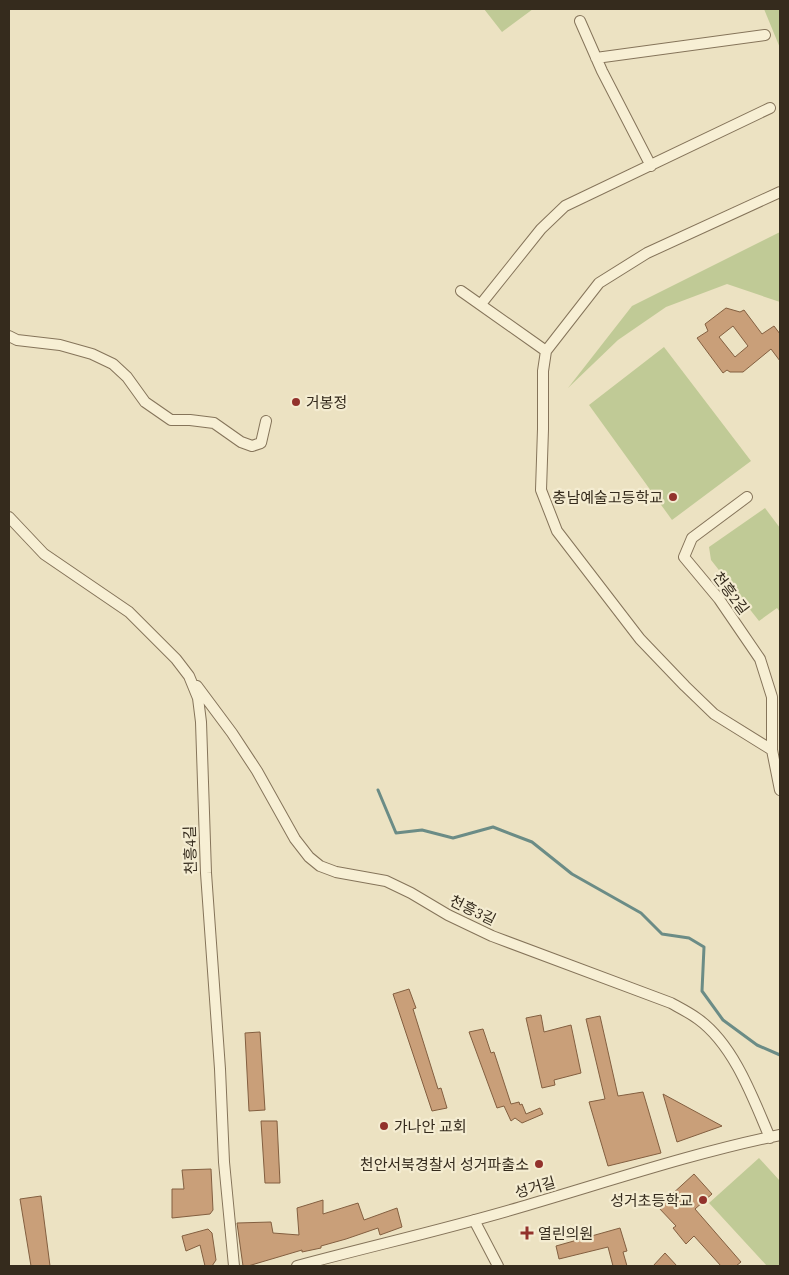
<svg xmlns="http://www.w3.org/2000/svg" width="789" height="1275" font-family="'Source Serif 4','Noto Sans KR',serif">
  <rect width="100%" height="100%" fill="#ece2c2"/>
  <path fill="#c0ca96" d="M484 9H533L502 32Z
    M764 9H780V48Z
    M780 232V302L727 284 666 307 618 340 568 388 632 306Z
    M664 347 751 461 672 520 589 405Z
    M765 508 780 528V612L777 608 759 621 711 560 709 547Z
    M759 1158 780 1181V1266H767L709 1203Z"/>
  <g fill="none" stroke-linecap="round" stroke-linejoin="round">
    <path stroke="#6b8c86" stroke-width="3" d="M378 790 396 833 422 830 453 838 493 827 532 842 572 874 641 913 662 934 689 938 704 947 702 991 723 1020 757 1045 780 1055"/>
  </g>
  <path fill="#c99f79" stroke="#835f40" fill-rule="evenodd" d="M726 308 740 312 744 310 762 334 774 326 780 334V361L771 349 743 372H730L727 370 723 373 697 338 708 331 705 324ZM733 326 748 346 735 357 719 337Z
    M409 989 416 1008 413 1009 438 1089 441 1088 447 1108 432 1111 393 994Z
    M541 1015 544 1032 571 1025 581 1073 554 1080 555 1085 542 1088 526 1018Z
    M600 1016 618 1096 643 1092 661 1153 608 1166 589 1102 605 1099 586 1019Z
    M483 1029 491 1053 494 1052 511 1104 519 1102 520 1105 522 1104 526 1114 540 1108 543 1114 522 1123 515 1118 511 1121 504 1106 497 1108 469 1032Z
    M260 1032 265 1110 249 1111 245 1033Z
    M663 1094 722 1126 677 1142Z
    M261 1121H277L280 1183H265Z
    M211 1169 213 1210 210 1214 172 1218V1189H184L182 1170Z
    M694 1174 712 1194 695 1209 741 1262 736 1266H721L694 1236 686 1244 673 1228 676 1226 658 1207Z
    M41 1196 50 1266H31L20 1199Z
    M323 1200V1214L358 1203 364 1220 397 1208 402 1227 380 1235 378 1228 346 1239 321 1246V1248L302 1252V1250L248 1266H243L237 1223 271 1222 273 1233 299 1235 297 1208Z
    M620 1228 627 1251 623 1252 627 1266H613L608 1247 559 1259 556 1246Z
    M208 1229 212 1233 216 1260 212 1266H205L200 1245 186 1251 182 1236Z
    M665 1253 677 1266H653Z"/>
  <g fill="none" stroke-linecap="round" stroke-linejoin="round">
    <g stroke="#85745a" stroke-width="12">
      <path id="minor" d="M580 21 602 71 651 166
        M596 58 765 35
        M461 291 546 351
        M481 304 541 229 565 206 770 108
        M9 336 17 340 60 345 92 354 113 364 127 377 145 402 171 420H190L214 423 241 442 252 446 261 443 266 421
        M747 497 692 538 684 557 719 599 760 659 772 697V750L780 790
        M9 517 44 554 129 612 176 659 189 676 198 698 201 722 206 873 220 1069 224 1162 234 1266
        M197 686 232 733 257 771 295 839 309 857 320 866 336 872 386 881 411 893 448 915 492 936 671 1003C680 1008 690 1013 698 1019 734 1045 753 1098 770 1138
        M772 750 714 714 685 686 640 639 557 531 541 490 543 429V371L546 351 599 283 647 253 780 192
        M474 1220 498 1266
        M297 1266C371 1246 447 1229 521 1207 607 1182 692 1153 780 1135"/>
    </g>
    <use href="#minor" stroke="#f7efd4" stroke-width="10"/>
  </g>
  <g fill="#92322c" stroke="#f4ecd1" stroke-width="2">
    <circle cx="296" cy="402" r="5"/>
    <circle cx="673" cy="497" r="5"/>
    <circle cx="384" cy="1126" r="5"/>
    <circle cx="539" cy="1164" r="5"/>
    <circle cx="703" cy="1200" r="5"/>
    <path d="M524.5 1225.5h5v5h5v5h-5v5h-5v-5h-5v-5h5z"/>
  </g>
  <g text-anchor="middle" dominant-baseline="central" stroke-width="4.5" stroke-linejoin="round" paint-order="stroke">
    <g font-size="15" fill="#352b1d" stroke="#f4ecd1" text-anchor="start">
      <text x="306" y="402">거봉정</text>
      <text x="663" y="497" text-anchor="end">충남예술고등학교</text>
      <text x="394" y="1126">가나안 교회</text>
      <text x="529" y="1164" text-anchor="end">천안서북경찰서 성거파출소</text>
      <text x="693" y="1200" text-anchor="end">성거초등학교</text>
      <text x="538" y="1233">열린의원</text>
    </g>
    <g font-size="15" fill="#352b1d" stroke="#f4ecd1">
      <text transform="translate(731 593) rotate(53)">천흥2길</text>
      <text transform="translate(190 850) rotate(-92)">천흥4길</text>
      <text transform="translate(473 910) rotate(26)">천흥3길</text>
      <text transform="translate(535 1187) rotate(-16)">성거길</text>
    </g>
  </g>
  <rect width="789" height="1275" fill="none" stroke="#352b1d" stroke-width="20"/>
</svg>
